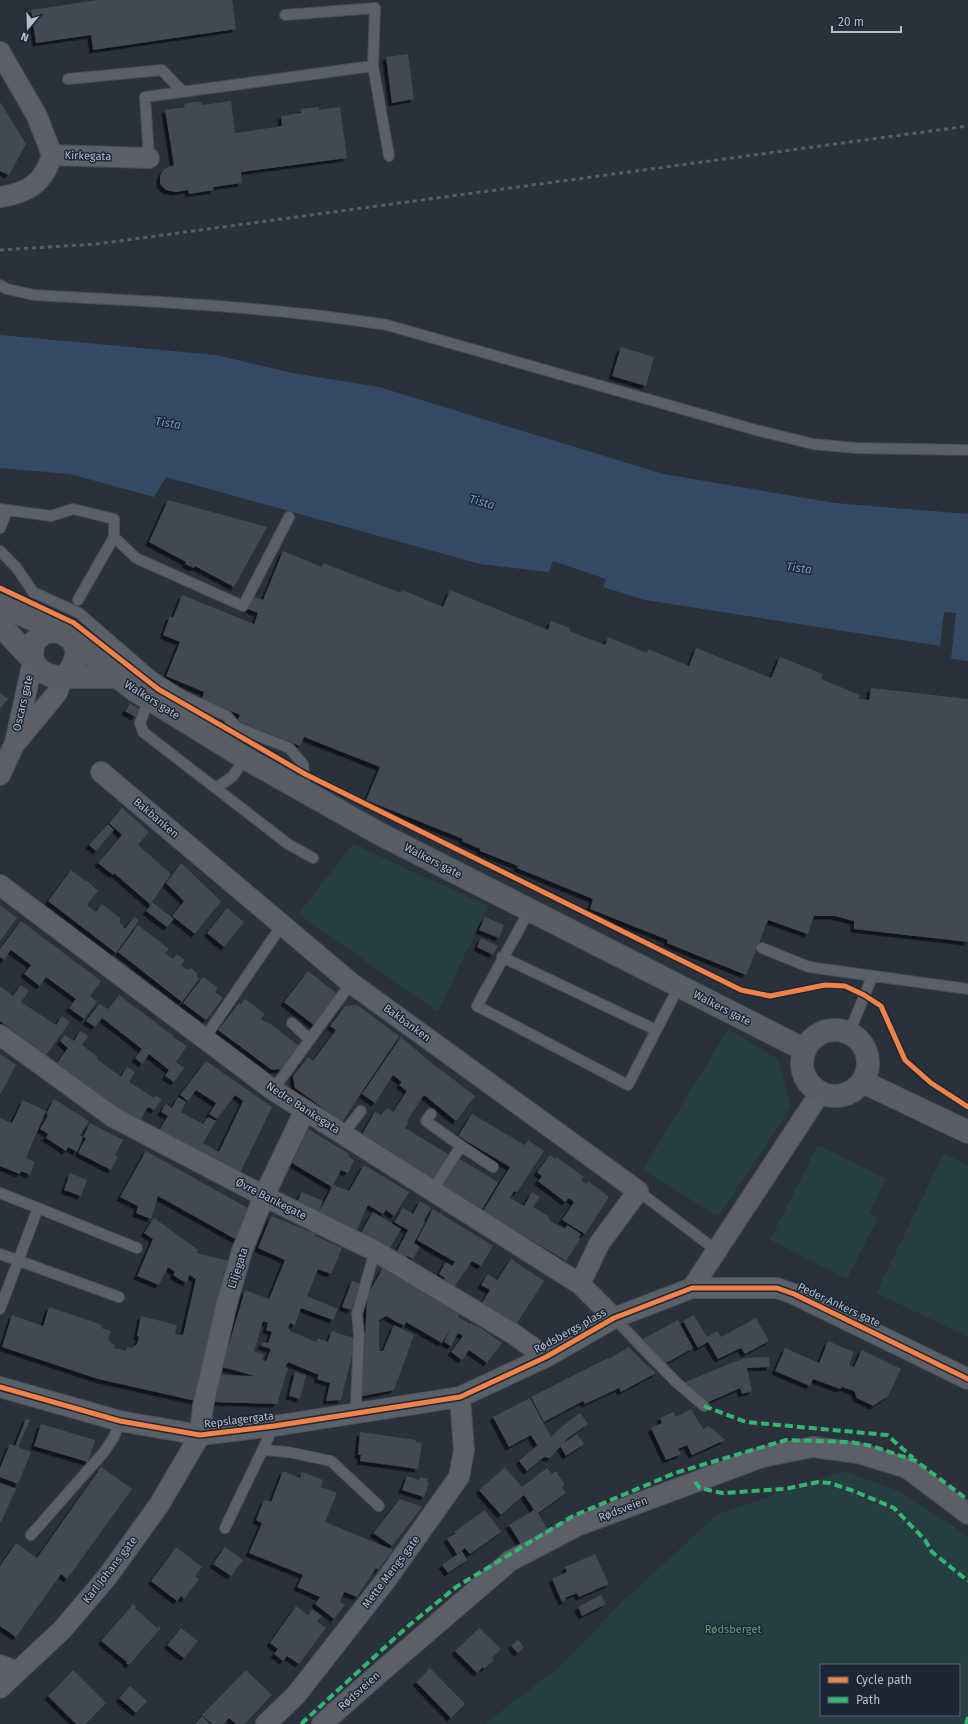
<svg xmlns="http://www.w3.org/2000/svg" width="968" height="1724" font-family="'Fira Sans',sans-serif">
  <defs>
    <filter id="shadow"><feDropShadow dx="-3.5" dy="3.5" stdDeviation="0" flood-color="#0009"/></filter>
  </defs>
  <rect width="100%" height="100%" fill="#2a313b"/>
  <path fill="#263d41" fill-rule="evenodd" d="M353 844 488 906 438 1012 298 914Z
    M728 1029 778 1059 791 1107 718 1217 643 1169Z
    M818 1145 886 1179 869 1213 878 1218 847 1279 770 1240Z
    M944 1153 968 1165V1337L876 1293Z
    M844 1471 901 1492 955 1527 968 1537V1724H485L561 1665 623 1601 718 1514ZM821 1665H959V1715H821Z"/>
  <path fill="#344966" d="M0 335 216 355 292 373 379 387 663 474 835 503 968 514V661L951 659 956 613 944 612 940 646 645 600 603 587 606 579 553 561 549 572 480 564 166 477 154 497 70 474 0 468Z"/>
  <path fill="#434952" fill-rule="evenodd" filter="url(#shadow)" d="M98 0H232L236 29 93 50 91 35 36 43 31 10Z
    M408 54 414 99 392 103 386 57Z
    M231 101 235 133 282 126 281 116 301 113V109L319 107V110L340 107 347 158 241 172 242 183 213 187 214 190 189 194 188 190 176 192 166 190 160 184V176L164 169 174 165 165 110 185 107 184 104 193 102H201L202 105Z
    M0 102 26 144 9 175 0 171Z
    M621 347 654 357 646 386 612 376Z
    M168 500 267 527 234 587 195 566 194 568 185 564 186 562 149 542Z
    M283 551 322 567 323 563 401 593 402 590 443 607 450 590 548 630 551 621 570 628 569 631 605 645 608 637 647 653 648 649 689 666 696 648 771 678 780 657 823 674 821 679 860 695 859 699 869 700 871 688 968 699V942L854 929V921L835 916H814L808 934 768 920 746 975 667 943 668 940 590 909 593 899 517 868 518 866 480 851V849L462 841 463 839 366 800 380 767 304 737 300 746 237 721 240 715 202 699 204 692 166 676 180 642 163 635 170 616 173 618 182 595 254 624 258 613 248 609 253 596 263 600Z
    M0 693 8 699 0 709Z
    M130 704 140 709 135 717 125 711Z
    M122 808 149 832 138 845 171 874 152 902 174 919 167 927 146 911 151 905 114 873 113 875 98 863 122 835 109 823Z
    M108 824 114 830 96 851 89 845Z
    M181 863 221 901 195 934 172 916 184 901 166 883Z
    M71 870 85 881 86 880 98 891 87 905 96 912 102 904 121 919 119 922 124 926 123 927 125 929 134 917 139 920 116 953 48 901Z
    M0 905 17 918 0 941Z
    M227 908 244 922 224 947 207 933Z
    M485 917 504 925 499 938 479 930Z
    M21 921 101 981 90 996 97 1002 84 1019 69 1008 76 999 46 977 40 986 24 974 31 965 11 950 4 960 0 957V949Z
    M138 925 169 949 165 953 173 959 177 954 185 960 181 965 187 970 191 968 197 973V977L199 979 182 1002 118 952Z
    M481 938 498 946 493 955 477 947Z
    M308 971 336 993 326 1011 315 1026 284 1002Z
    M203 977 218 988 215 992 223 998 206 1020 183 1003Z
    M21 985 29 991 21 1002 56 1025 62 1016 70 1022 46 1055 0 1021V986L13 996Z
    M119 995 167 1031 174 1036 173 1037 187 1046 176 1062 184 1068 174 1082 165 1076 169 1070 149 1054 142 1064 135 1058 142 1049 102 1018 95 1027 86 1021 99 1004 108 1009Z
    M245 999 265 1014 261 1019 267 1023 268 1022 299 1046 281 1069 272 1070 218 1030 239 1003 241 1004Z
    M357 1005 399 1036 342 1122 295 1088 293 1076 308 1057 313 1061 336 1030 330 1026 345 1006Z
    M80 1031 88 1036 82 1045 98 1057 97 1059 121 1077 127 1067 135 1072 129 1082 154 1098 155 1095 162 1099 154 1110 148 1107 139 1122 80 1082 85 1074 81 1080 57 1063 68 1048 60 1041 65 1035 74 1041Z
    M401 1037 440 1070V1069L475 1096 456 1121 424 1095 407 1121 398 1115 408 1122 405 1128 451 1156 433 1183 361 1136 375 1112 381 1115 387 1108 393 1112 407 1091 399 1085 402 1082 393 1075 375 1103 362 1094Z
    M0 1054 16 1065 0 1095Z
    M206 1061 272 1107 239 1175 158 1132 168 1116 161 1112 166 1104 172 1108 178 1097 186 1102 181 1112 203 1124 208 1117 216 1121 203 1143 219 1152 243 1101 235 1095 217 1119 209 1114 216 1103 196 1090 188 1101 180 1095Z
    M54 1099 89 1121 80 1135 83 1137 77 1152 68 1147 66 1151 46 1138 48 1134 40 1129 48 1115 46 1114Z
    M23 1100 46 1111 26 1158 35 1162 30 1175 21 1171 20 1174 0 1166V1118L12 1123Z
    M472 1114 525 1145 528 1140 544 1151 517 1192 514 1191 510 1198 524 1206 532 1192 540 1197 533 1207 548 1216 550 1221 565 1229 567 1225 581 1234 578 1238 580 1239 566 1261 483 1211 510 1167 458 1136Z
    M90 1123 123 1140 115 1155 118 1156 111 1170 78 1153 86 1138 83 1137Z
    M308 1129 349 1154 348 1156 354 1160 348 1173 341 1170 333 1185 349 1191 364 1165 409 1192 394 1216 386 1210 383 1214 368 1205 356 1232 295 1206 302 1192 323 1201 318 1214 332 1187 292 1163Z
    M146 1151 251 1210 237 1240 158 1196 151 1219 136 1213 138 1206 120 1197Z
    M550 1155 555 1159 556 1157 584 1177 581 1180 586 1184 588 1181 609 1197 585 1234 562 1220 574 1202 569 1198 565 1202 538 1181 542 1176 537 1172Z
    M458 1158 498 1182 481 1211 440 1186Z
    M70 1173 87 1180 81 1196 64 1190Z
    M420 1201 431 1208 423 1221 425 1222 414 1243 420 1247 413 1259 407 1256 405 1260 395 1255 408 1230 394 1222 403 1208 413 1214Z
    M433 1209 493 1246 481 1266 472 1261 454 1287 443 1281 445 1278 439 1274 446 1262 452 1266 455 1262 417 1240Z
    M373 1212 401 1229 388 1251 360 1234Z
    M271 1216 316 1234 315 1236 342 1248 331 1274 318 1269 307 1296 338 1309 333 1320 301 1308 295 1325 290 1323 288 1328 290 1331 316 1342 318 1338 328 1342 332 1331 356 1339 341 1400 326 1401 330 1383 317 1379 319 1375 288 1362 285 1368H288L277 1404 214 1402 220 1375 255 1376 222 1367 245 1290 269 1299 285 1260 258 1248ZM263 1321 268 1323 266 1330 272 1332 268 1343 263 1342 261 1346 271 1349 266 1361 262 1360 264 1355 254 1351Z
    M154 1218 198 1250 196 1253 229 1261 223 1274H225L196 1401 98 1379 2 1347 12 1315 43 1326 49 1307 102 1325 101 1328 111 1331 108 1340 111 1341 110 1343 115 1345 114 1348 126 1351 127 1347 132 1348 137 1344 139 1337 137 1336 141 1316 177 1325 175 1334 183 1335 196 1279 189 1275 187 1283 181 1280 173 1275 175 1272 168 1267 159 1285 137 1276 153 1239 144 1233Z
    M511 1259 544 1281 515 1326 481 1304 490 1290 481 1285 488 1274 497 1280Z
    M383 1268 460 1314 458 1317 470 1324 464 1334 471 1323 475 1326 476 1325 502 1343 487 1363 469 1350 462 1360 451 1352 463 1336 458 1333 451 1346 444 1342 451 1328 442 1343 406 1322 404 1326 386 1316 379 1320V1351H383L394 1325 414 1335 394 1390 358 1397 364 1356 367 1300 365 1299Z
    M352 1281 361 1284 351 1310 342 1307Z
    M694 1315 707 1337 717 1331 721 1337 756 1318 769 1341 745 1354 741 1348 718 1359 708 1342 698 1348 683 1321Z
    M678 1320 693 1348 663 1365 639 1341Z
    M828 1341 854 1352 849 1365 854 1367 862 1350 901 1369 888 1396 873 1406 857 1398 854 1391 842 1387 840 1389 813 1379 810 1386 775 1371 785 1348 819 1363Z
    M629 1347 648 1367 649 1366 656 1373 621 1392 619 1388 585 1404 583 1401 544 1422 531 1397 608 1358 609 1359Z
    M769 1357 770 1367 747 1368 752 1391 742 1394 740 1388 704 1404 683 1383 744 1358Z
    M295 1372 306 1375 300 1399 289 1396Z
    M530 1398 551 1437 560 1428 580 1413 588 1424 568 1438 550 1458 544 1457 527 1471 519 1461 540 1443 537 1445 531 1435 509 1447 493 1417Z
    M691 1409 703 1429 709 1426 725 1440 692 1455 687 1445 678 1449 681 1454 666 1460 651 1428 662 1423 660 1418 673 1412 676 1417Z
    M26 1419 30 1420 18 1447 31 1452 18 1484 0 1477V1468L10 1444 15 1446Z
    M41 1424 95 1440 88 1462 34 1446Z
    M360 1432 416 1440V1442L422 1443 418 1469 360 1461 361 1455H358Z
    M577 1434 584 1444 566 1456 560 1446Z
    M101 1467 132 1489 67 1579 61 1574 16 1637 0 1626V1566L16 1543 37 1558Z
    M505 1467 522 1487 547 1468 552 1474 556 1471 565 1485 562 1487 566 1493 538 1513 548 1530 522 1546 509 1525 534 1510 524 1495 501 1515 479 1490Z
    M283 1471 300 1478 302 1472 323 1480 321 1487 337 1493 325 1522 393 1550 378 1570 376 1568 357 1597 344 1592 340 1602 345 1605 334 1619 315 1604 320 1597 297 1587 303 1575 249 1553 262 1523 256 1520 264 1500 271 1502Z
    M407 1476 419 1480 420 1477 428 1479 427 1483H429L424 1497 402 1490Z
    M0 1483 16 1489 1 1522H0Z
    M400 1499 422 1507 392 1546 373 1533Z
    M485 1510 501 1532 470 1554 465 1548 457 1554 447 1539 456 1533 454 1532Z
    M176 1547 202 1567 195 1576 199 1579 184 1599 181 1596 177 1601 151 1581Z
    M225 1547 243 1560 231 1576 213 1564Z
    M462 1551 467 1560 448 1573 442 1565Z
    M595 1554 609 1584 579 1597 577 1593 565 1598 566 1600 562 1602 552 1579 567 1572 565 1567Z
    M601 1595 606 1604 582 1616 578 1607Z
    M133 1604 136 1607 135 1608 157 1628 159 1626 161 1628 129 1665 126 1663 127 1662 101 1641Z
    M296 1606 308 1615 312 1609 322 1616 317 1621 326 1628 299 1664 287 1656 283 1661 274 1654 278 1649 270 1643Z
    M181 1628 198 1641 184 1658 167 1645Z
    M479 1628 501 1649 492 1658 494 1660 484 1669 483 1667 477 1673 455 1651Z
    M518 1640 524 1647 518 1653 511 1646Z
    M430 1668 465 1704 451 1718 416 1682Z
    M73 1670 106 1703 86 1724H76L48 1696Z
    M246 1670 272 1695 245 1724H236L229 1718 224 1724H212L202 1715Z
    M130 1686 147 1701 136 1713 119 1698Z
    M202 1716 210 1724H195Z"/>
  <g fill="none" stroke-linecap="round" stroke-linejoin="round">
    <g stroke="#484d55" stroke-width="12">
      <path id="lane" d="M285 15 375 8 373 66
        M68 79 162 70 183 92
        M149 158 145 97 373 66 389 156
        M0 285 7 289 34 295C152 302 270 306 387 325L756 430 813 444 856 448 968 450
        M0 509 51 516 73 509 114 519V537L136 558 243 606 289 517
        M0 528 7 511
        M0 551 16 567 33 592 79 613 153 677 183 696 227 716 236 727 289 748 303 764 306 792
        M78 600 114 537
        M149 699 140 723 143 732 288 844 313 858
        M216 788 233 776 245 758
        M529 911 477 1006 628 1085 679 986
        M762 948 809 967 968 989
        M502 957 656 1030
        M292 1023 310 1040
        M849 1033 872 977
        M204 1039 282 925
        M273 1090 351 983
        M431 1114 426 1121 461 1146
        M343 1134 361 1111
        M432 1191 461 1146 493 1167
        M638 1191 716 1250
        M0 1193 38 1208 0 1309
        M38 1208 137 1248
        M0 1254 119 1297
        M614 1318 676 1382 704 1406
        M357 1412 356 1403 359 1335 357 1314 375 1251
        M264 1450 288 1452 331 1461 379 1506
        M225 1528 274 1426
        M31 1535 104 1452 114 1437 120 1421"/>
    </g>
    <g stroke="#484d55" stroke-width="22">
      <path id="street" d="M0 52 37 116 52 155
        M0 197C28 193 44 183 52 155L149 158
        M15 743 33 661
        M101 772 351 983 638 1191 599 1244 580 1284
        M0 775 14 745 57 693 62 678
        M0 885 273 1090 580 1284 614 1318
        M0 1035 113 1117 264 1196 375 1251 512 1333 546 1357
        M692 1288 820 1093
        M0 1387 120 1421 200 1435 274 1426 460 1397 546 1357 614 1318 692 1288H777L794 1294 968 1379
        M0 1665 17 1672
        M0 1688 62 1630 107 1577 159 1505 200 1435 203 1406 227 1303 242 1251 264 1196 305 1110
        M266 1724 296 1695 386 1580 459 1477 464 1450 460 1397
        M322 1724 368 1683 510 1561 577 1526 762 1457 813 1447 858 1453 907 1468 968 1514"/>
    </g>
    <g stroke="#484d55" stroke-width="24">
      <path id="secondary" d="M0 605 59 631
        M0 625 32 659
        M59 631 73 640 77 653 73 666 65 677 62 678 49 675 39 670 32 659 33 643 44 632Z
        M73 640C95 656 114 675 136 691L245 758 380 834 805 1050
        M65 677H117
        M802 1063a33 33 0 1 1 66 0a33 33 0 1 1-66 0Z
        M863 1082 968 1132"/>
    </g>
    <use href="#lane" stroke="#5a5f68" stroke-width="10"/>
    <use href="#street" stroke="#5a5f68" stroke-width="20"/>
    <use href="#secondary" stroke="#595e66" stroke-width="22"/>
    <path stroke="#595e66" stroke-width="3" stroke-dasharray="4 4" stroke-linecap="butt" d="M0 250 97 244 968 126"/>
    <path stroke="#33b770" stroke-width="4" stroke-dasharray="8 4" stroke-linecap="butt" d="M704 1406 746 1422 887 1435 913 1458
      M695 1482 700 1488 722 1493 785 1489 818 1482 830 1483 854 1491 894 1508 925 1540 932 1552 968 1581
      M301 1724 407 1627 456 1587 573 1516 675 1473 786 1440 850 1442 872 1446 916 1461 968 1500
      M966 1724 968 1717"/>
    <g stroke="#1c2736" stroke-width="8">
      <path id="cycleway" d="M0 588 74 623 158 689 305 774 741 990 770 996 825 985 845 986 864 995 881 1006 905 1060 931 1083 968 1107
        M0 1387 120 1421 200 1435 274 1426 460 1397 546 1357 614 1318 692 1288H777L794 1294 968 1379"/>
    </g>
    <use href="#cycleway" stroke="#f48246" stroke-width="5"/>
  </g>
  <g text-anchor="middle" dominant-baseline="central" stroke-width="3" stroke-linejoin="round" paint-order="stroke">
    <g font-size="11" fill="#b4bdcc" stroke="#1c2736">
      <text transform="translate(88 156) rotate(2)">Kirkegata</text>
      <text transform="translate(152 700) rotate(32)">Walkers gate</text>
      <text transform="translate(23 703) rotate(-77)">Oscars gate</text>
      <text transform="translate(156 818) rotate(40)">Bakbanken</text>
      <text transform="translate(433 861) rotate(27)">Walkers gate</text>
      <text transform="translate(722 1008) rotate(27)">Walkers gate</text>
      <text transform="translate(407 1023) rotate(36)">Bakbanken</text>
      <text transform="translate(303 1108) rotate(33)">Nedre Bankegata</text>
      <text transform="translate(271 1199) rotate(27)">Øvre Bankegate</text>
      <text transform="translate(238 1268) rotate(-72)">Liljegata</text>
      <text transform="translate(839 1305) rotate(25)">Peder Ankers gate</text>
      <text transform="translate(570 1331) rotate(-29)">Rødsbergs plass</text>
      <text transform="translate(239 1420) rotate(-7)">Repslagergata</text>
      <text transform="translate(623 1509) rotate(-21)">Rødsveien</text>
      <text transform="translate(110 1570) rotate(-52)">Karl Johans gate</text>
      <text transform="translate(391 1572) rotate(-53)">Mette Mengs gate</text>
      <text transform="translate(359 1691) rotate(-42)">Rødsveien</text>
    </g>
    <g font-size="11" fill="#699e75" stroke="#1c2736">
      <text x="733" y="1629">Rødsberget</text>
    </g>
    <g font-size="12" font-style="italic" fill="#7993b5" stroke="#1c2736">
      <text transform="translate(168 423) rotate(9)">Tista</text>
      <text transform="translate(482 502) rotate(15)">Tista</text>
      <text transform="translate(799 568) rotate(8)">Tista</text>
    </g>
  </g>
  <rect x="820" y="1664" width="140" height="52" fill="#1c2736" stroke="#596372"/>
  <rect x="828" y="1677" width="20" height="6" fill="#f48246" stroke="#596372"/>
  <text x="856" y="1684" font-size="12" fill="#b4bdcc">Cycle path</text>
  <rect x="828" y="1697" width="20" height="6" fill="#33b770" stroke="#596372"/>
  <text x="856" y="1704" font-size="12" fill="#b4bdcc">Path</text>
  <g transform="translate(28 28) rotate(199)" stroke="#1c2736" stroke-width="3" paint-order="stroke">
  <path d="M0-3L7 15L0 10L-7 15Z" fill="#b4bdcc"/>
  <text y="-6" font-size="11" font-weight="bold" text-anchor="middle" fill="#b4bdcc">N</text>
  </g>
  <path d="M832 26v6h69v-6" fill="none" stroke="#b4bdcc" stroke-width="2"/>
  <text x="838" y="26" font-size="12" fill="#b4bdcc" stroke="#1c2736" stroke-width="3" paint-order="stroke">20 m</text>
</svg>
